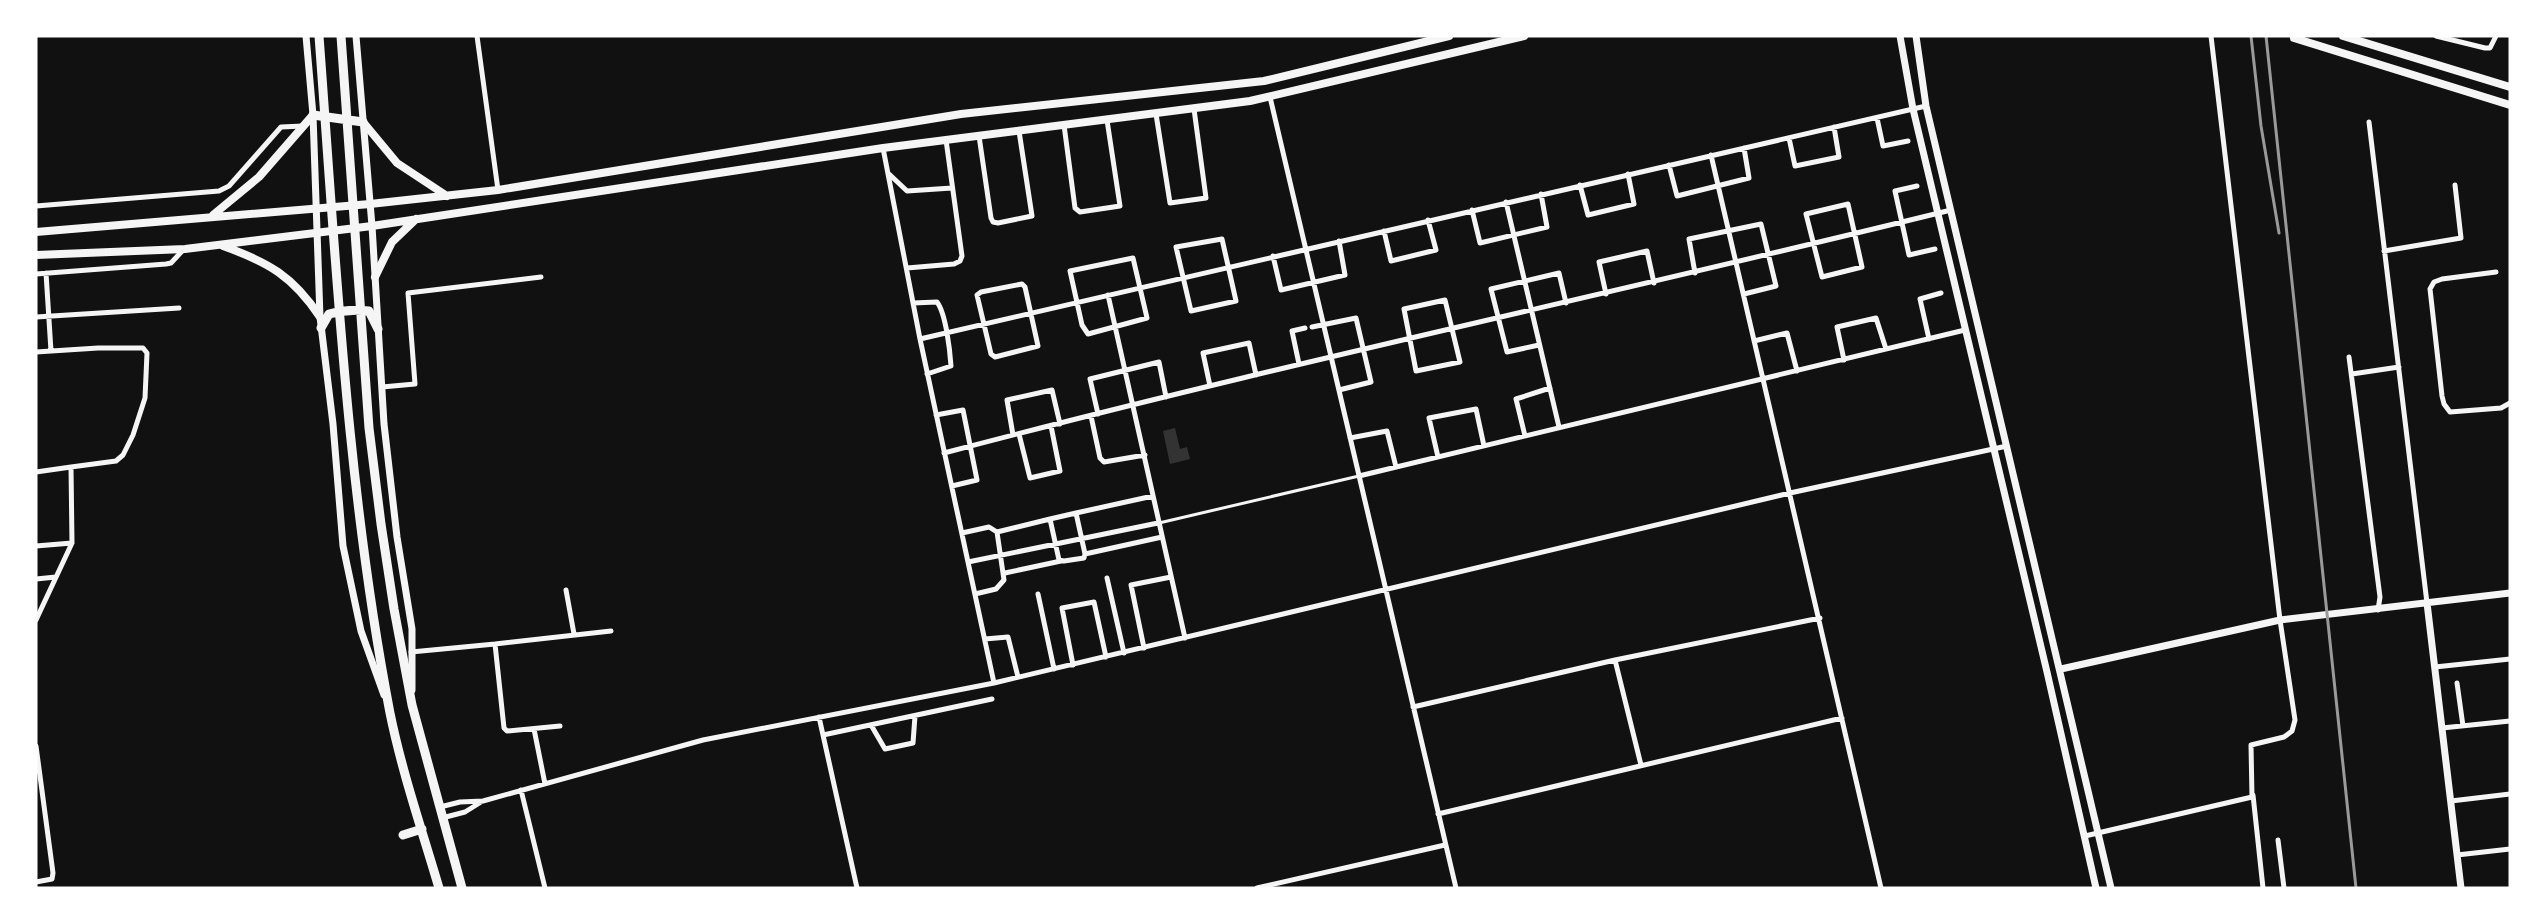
<svg xmlns="http://www.w3.org/2000/svg" width="2546" height="924" font-family="'Golos Text',sans-serif">
  <rect width="100%" height="100%" fill="#111"/>
  <path fill="#333" d="M1175 428 1180 449 1187 447 1190 459 1170 464 1163 431Z"/>
  <g fill="none" stroke-linecap="round" stroke-linejoin="round">
    <path stroke="#f5f5f5" stroke-width="3" d="M1159 523 1359 476"/>
    <path stroke="#f5f5f5" stroke-width="5" d="M477 36 498 190
      M2436 36 2485 48H2490L2496 36
      M1270 97 1456 888
      M1156 114 1170 203 1206 198 1194 109
      M1877 118 1883 146 1908 141
      M2369 122 2427 603
      M1064 125 1075 208 1080 212 1120 206 1107 120
      M979 136 991 218 993 222 998 223 1032 216 1019 131
      M1789 138 1795 166 1839 157 1834 127
      M883 148 920 339 994 683
      M1711 155 1881 888
      M1669 165 1677 196 1749 178 1744 148
      M889 174 907 191 952 188
      M1580 185 1588 215 1634 204 1628 174
      M1917 186 1895 191 1909 255 1935 249
      M1506 202 1559 427
      M1848 204 1862 267 1822 277 1806 214Z
      M36 206 219 191 229 186 281 127 303 126
      M1472 210 1480 243 1547 227 1541 194
      M1384 231 1391 261 1436 250 1428 220
      M1222 239 1236 301 1191 311 1176 247Z
      M2384 251 2461 238 2455 185
      M1273 256 1281 290 1345 275 1339 241
      M1133 258 1147 318 1088 334 1082 325 1070 271Z
      M907 268 954 264 960 261 962 256 946 140
      M2496 272 2442 279 2434 282 2430 289 2442 396 2444 404 2450 412 2501 408 2510 403
      M46 273 51 351
      M1695 273 1689 239 1761 224 1776 286 1744 294
      M36 274 166 264 171 263 184 249
      M1022 284 1025 287 1038 346 995 357 991 354 977 295 981 292Z
      M1606 294 1599 262 1647 251 1654 283
      M1108 295 1185 638
      M1445 300 1460 362 1416 371 1404 309Z
      M913 303 937 302C946 314 950 351 951 366L927 374
      M36 317 179 308
      M1312 327 1356 318 1371 382 1339 390
      M920 339 1926 106
      M1929 339 1920 299 1941 293
      M1754 341 1787 333 1797 371
      M1539 345 1507 352 1491 289 1559 273 1566 303
      M36 352 98 348H143L147 353 145 398 133 435 123 455 116 461 71 467 72 543 36 546
      M2349 357 2380 597 2378 610
      M1844 360 1837 327 1876 318 1886 349
      M1299 364 1292 331 1305 328
      M2352 374 2399 367
      M1210 386 1203 353 1249 343 1256 375
      M382 387 415 384 408 293 541 277
      M1098 414 1090 379 1159 362 1166 397
      M936 415 963 410 977 480 952 486
      M1091 416 1100 458 1104 462 1145 455
      M1019 434 1030 478 1060 471 1051 426
      M1013 435 1007 400 1052 390 1060 424
      M1525 436 1516 399 1550 388
      M1350 438 1387 431 1396 467
      M944 453C1277 365 1616 293 1951 210
      M1438 457 1429 418 1476 409 1484 446
      M36 472 71 467
      M1359 476 1965 330
      M1050 519 1076 513
      M997 532 1050 519 1059 560 1064 561 1084 558 1085 554 1076 513 1153 496
      M962 533 989 527 997 532 1004 580 996 589 975 594
      M1085 554 1162 537
      M968 562 1158 523
      M1005 573 1061 561
      M1107 578 1124 653
      M36 579 56 577
      M566 590 574 634
      M1038 594 1054 669
      M36 620 72 543
      M985 639 1008 637 1018 677
      M495 644 611 631
      M1144 648 1131 585 1171 577
      M411 652 495 644 504 728 507 731 560 726
      M1615 660 1820 618
      M1073 665 1062 608 1094 602 1106 657
      M2435 667 2510 659
      M2457 683 2463 726
      M1413 707 1615 660 1641 765
      M819 717 857 888
      M871 725 885 749 913 743 915 716
      M2442 728 2510 721
      M534 729 545 784
      M823 735 992 699
      M36 746 53 873 52 879 36 882
      M521 790 545 888
      M2253 795 2263 888
      M2451 801 2510 794
      M440 807 460 802 483 801 703 740 994 683 1790 493 2007 446
      M1438 814 1842 718
      M442 818 465 812 481 802
      M2085 836 2252 797 2251 745 2284 737 2292 731 2295 720 2280 620 2211 36
      M2278 840 2284 888
      M2457 855 2510 849
      M1257 888 1445 845"/>
    <path stroke="#f5f5f5" stroke-width="7" d="M306 36 313 115 320 317 333 424 343 546 361 631 384 695
      M356 36 372 226 384 424 397 537 412 629V690
      M1900 36 1913 109 2047 672 2096 888
      M1916 36 1926 106 2111 888
      M2427 603 2461 888
      M2061 669 2280 620 2510 593"/>
    <path stroke="#f5f5f5" stroke-width="8" d="M2343 36 2510 87
      M2294 38 2510 105
      M363 122 397 163 447 196
      M213 215 259 177 313 115
      M36 232 370 204 498 190 961 114 1264 81 1449 36
      M223 246C268 262 293 276 320 317
      M36 255 185 249 372 226 883 148 1250 101 1524 36
      M375 277 392 242 416 219"/>
    <path stroke="#f5f5f5" stroke-width="9" d="M319 36C336 262 347 490 390 713 402 772 422 830 439 888
      M341 36 369 428 381 524 394 609 412 705 462 888
      M313 115 363 122
      M321 328 329 314C343 310 354 309 369 311L378 329
      M403 835 422 829"/>
    <path stroke="#9a9a9a" stroke-width="3" d="M2251 36 2261 126 2279 233
      M2266 36 2356 888"/>
  </g>
  <rect width="2546" height="924" fill="none" stroke="#ffffff" stroke-width="75"/>
</svg>
